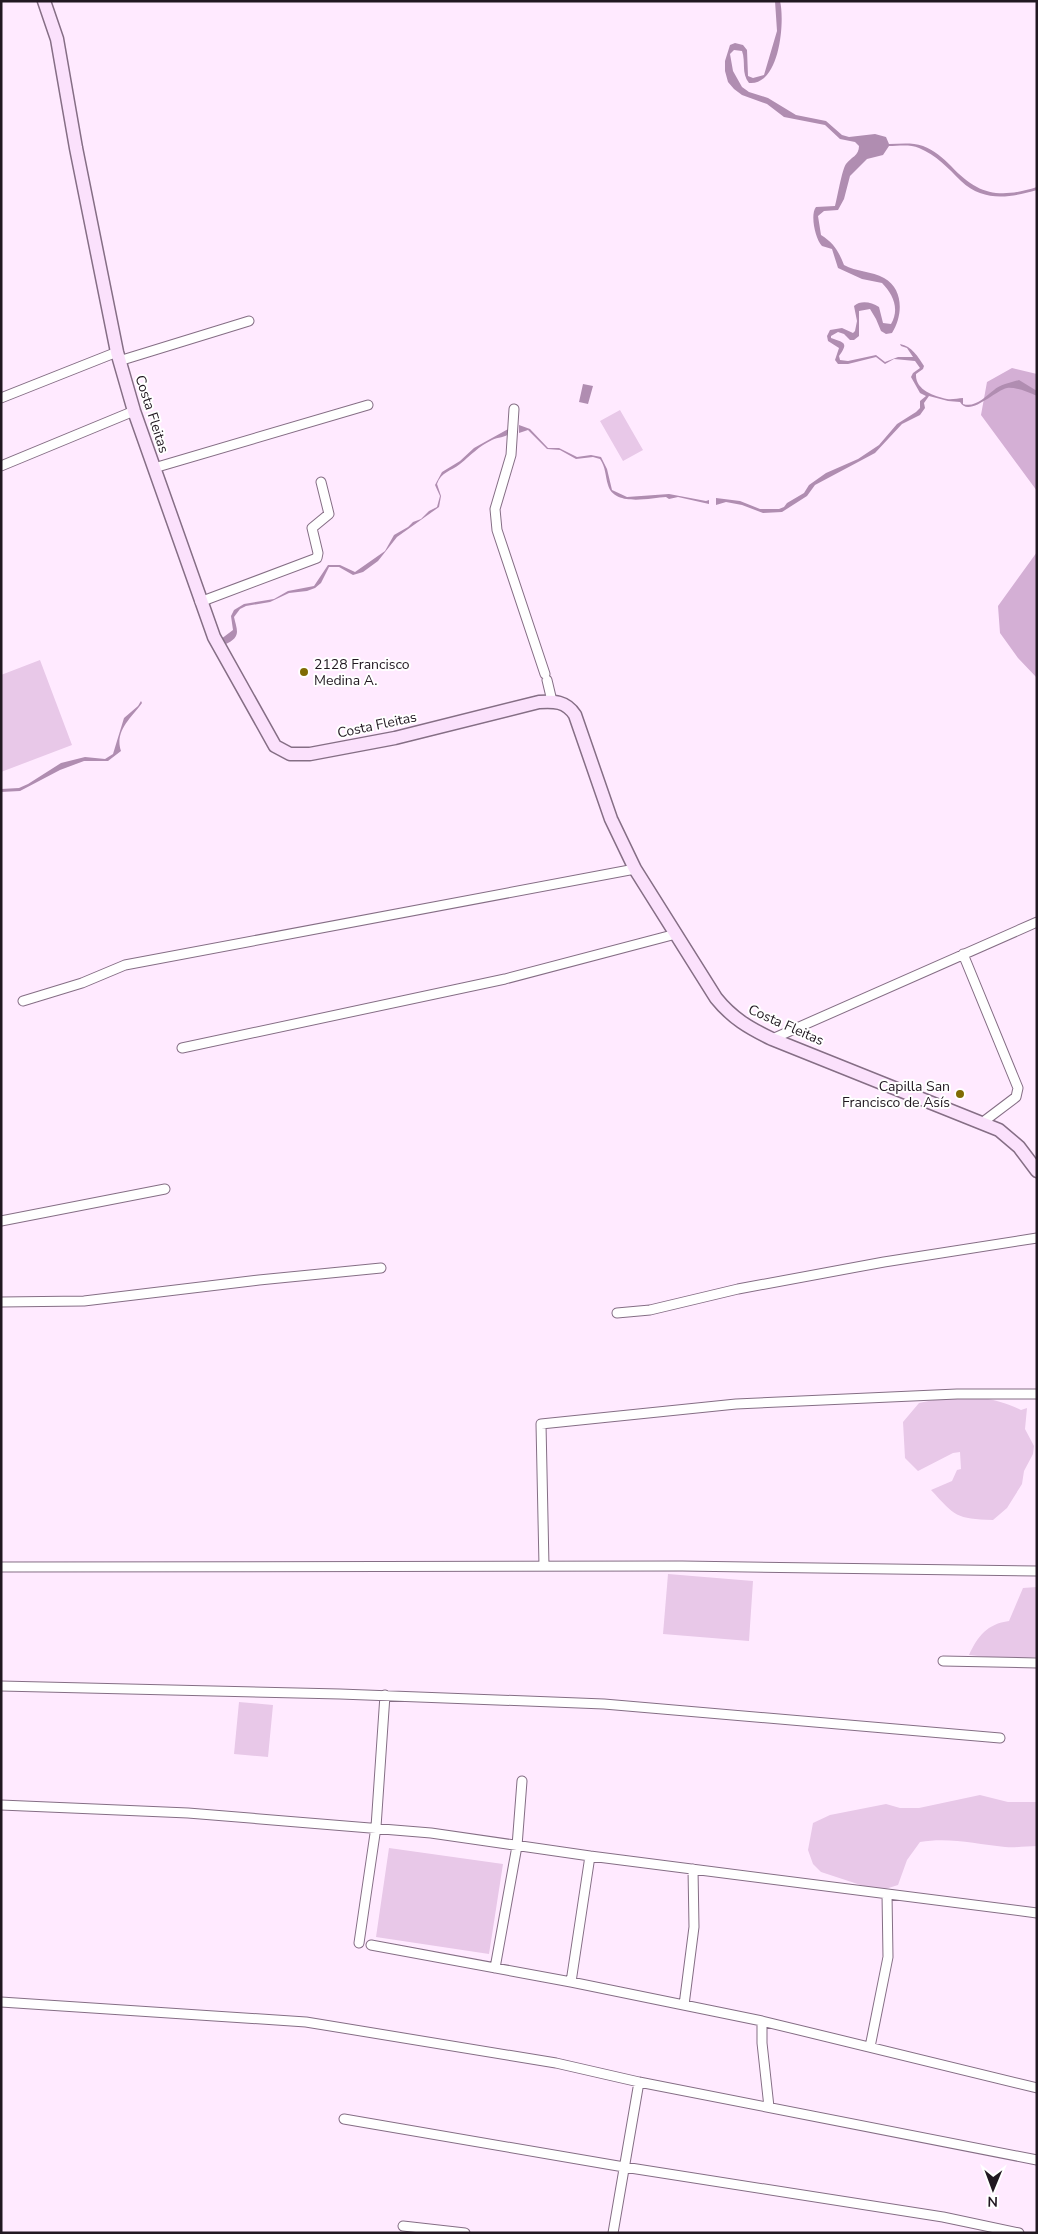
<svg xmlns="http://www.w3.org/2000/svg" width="1038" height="2234" font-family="'Nunito Sans',sans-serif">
  <rect width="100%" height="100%" fill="#ffeaff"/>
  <path fill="#e8c8e8" d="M620 410 643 450 623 461 600 421Z
    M40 660 72 745 1 772V675Z
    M948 1397C977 1397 994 1397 1021 1410L1027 1408 1025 1429 1034 1446 1033 1454 1024 1471 1022 1484 1007 1508 993 1520C956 1519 955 1516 931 1490L952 1481 957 1470 961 1469 960 1452 953 1453 918 1471 905 1458 903 1422 919 1403Z
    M668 1574 753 1581 749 1641 663 1634Z
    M1037 1587V1657L1005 1659 969 1655C978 1636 987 1624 1009 1621L1023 1588Z
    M239 1702 273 1705 268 1757 234 1754Z
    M980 1795 1008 1802H1037V1846C1027 1846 1016 1848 1005 1847 976 1844 949 1837 920 1842L907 1860 898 1885 879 1891 821 1872 813 1864 808 1850 813 1823 830 1815 886 1804 900 1808H919Z
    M389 1848 503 1864 489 1954 376 1937Z"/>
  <path fill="#d4afd5" d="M1012 368 1037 374V491L981 415 987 382Z
    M1037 552V678L1018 658 1000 633 998 606Z"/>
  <path fill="#b08db1" d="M775 1H780C785 21 780 86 749 83 741 73 746 62 742 51L734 50 730 54 733 71 742 87 749 92 768 98 796 115 826 121 842 135 849 137 875 134 886 137 889 144C900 144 911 142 923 146 934 150 943 158 951 166 978 195 999 199 1037 187V190C1010 198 983 202 961 181 948 168 936 155 919 148 910 144 898 146 889 146L883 155 867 159 850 176 844 199 838 210 824 211 818 216 821 235C834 243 839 252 844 265 856 272 872 271 884 278 904 289 903 316 892 333L886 334 881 331 876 319 870 309 859 311V336L854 340H850L844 334 838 332 831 336V338C844 343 849 342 839 356L840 360 848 361 876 355 885 362 898 357H913L907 348 901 346 900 344C912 346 918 357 924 366L923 369 916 374C915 390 934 396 947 399 952 400 958 398 963 398V404C975 408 985 397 994 390 999 385 1012 382 1019 380L1037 391V396C1028 392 1016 387 1007 388 994 391 969 418 960 402L948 401 929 396 924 403 925 408 920 415 902 424 875 453 815 485 807 496 782 512 763 513 742 505 726 502 716 505V498L740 501 760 509H779L784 507 787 503 804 493 809 485 826 473 858 459 879 445 897 424 916 412 920 408V401L926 396 920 393 911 377 913 373 920 368 915 361 894 359 885 364 876 357 848 364H838L835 360 839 348 828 341 827 336 830 330 842 328 853 333 855 331 857 321 854 306C861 300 871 302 879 307L883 323 891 324C900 309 893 294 882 283L862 279 838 268 832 249 822 246C815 239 810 214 816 207L835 206C837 199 842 169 846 164 851 157 859 156 859 146L855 142 840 139 825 125 784 117 767 104 742 95 734 89 728 82 725 71V61L730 45 735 43 743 45 747 50 748 76 753 78 764 75 777 31Z
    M583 384 593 386 588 404 579 402Z
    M519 425 530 429 548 448H559L577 457 591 455 601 457 607 469 612 490 627 497 669 494 706 501 709 500V504L678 497 669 499 666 497C650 498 614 507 608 485 605 475 606 468 600 459L593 457 576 459 560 450 547 449 528 430 519 433Z
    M510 428V433C505 438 498 437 492 440 479 446 471 455 460 464 451 471 441 472 437 484L441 496 439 507 397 537 378 561 363 572 353 575 339 567H329L321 583 315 588 307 591 289 593 270 602 246 606 240 609 234 617C237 631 242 637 224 645L221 639 233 630 231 616 234 610 244 604 274 599 288 591 314 586 328 565H340L355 572 385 551 394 535 408 527 413 522 421 519 429 511 437 507 440 496 435 485 442 472 460 461 474 448Z
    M141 701 142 703C132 717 114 731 121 751L108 761H84L60 770 20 791 1 792V789L19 788 28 784 61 763 85 757 105 759 113 754 124 718 138 706Z"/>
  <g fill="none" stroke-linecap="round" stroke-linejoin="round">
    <g stroke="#856e85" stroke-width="11">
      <path id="minor" d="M119 361 249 321
        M1 398 117 352
        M514 409 511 455 495 509 497 530 545 674
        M1 466 134 411
        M154 468 368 405
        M200 602 317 558 318 553 312 528 329 514 321 482
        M547 680 552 701
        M963 954 1018 1088 1016 1097 983 1122
        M23 1001 82 983 125 965 635 869
        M772 1039 1037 922
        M182 1048 505 979 676 934
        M1 1221 165 1189
        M1 1302 84 1301 259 1280 381 1268
        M617 1313 650 1310 738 1289 884 1262 1037 1238
        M544 1566 541 1424 736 1404 957 1394H1037
        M1 1567 682 1566 1037 1571
        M943 1661 1037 1663
        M1 1686 340 1694 604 1704 1000 1738
        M1 1805 188 1813 431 1833 590 1856 1037 1913
        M359 1943 376 1827 385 1695
        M371 1945 571 1982 762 2021 1037 2088
        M495 1968 517 1846 522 1781
        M571 1982 590 1856
        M1 2002 306 2022 556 2063 639 2082 1037 2160
        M684 2005 694 1927 693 1869
        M762 2021V2043L769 2107
        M870 2047 888 1957 887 1894
        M344 2119 624 2167 943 2217 1019 2233
        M403 2226 465 2233
        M613 2233 639 2082"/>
    </g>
    <g stroke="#856e85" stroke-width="15">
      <path id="secondary" d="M44 1 57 39 76 148 117 352 134 411 214 637 275 746 290 754H310L395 738 539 702C554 701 566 701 575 715L611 819 635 869 716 998C732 1018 749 1028 772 1039L999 1130 1019 1147 1037 1171"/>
    </g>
    <use href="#minor" stroke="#fff" stroke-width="9"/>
    <use href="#secondary" stroke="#fbe1fc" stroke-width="12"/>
  </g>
  <g fill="#806b04" stroke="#fff" stroke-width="2">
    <circle cx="304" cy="672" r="5"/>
    <circle cx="960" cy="1094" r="5"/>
  </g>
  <g text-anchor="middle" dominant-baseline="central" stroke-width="4" stroke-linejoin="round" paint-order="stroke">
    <g font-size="14" fill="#211821" stroke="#fff">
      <text transform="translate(152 414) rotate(72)">Costa Fleitas</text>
      <text transform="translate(377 725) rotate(-12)">Costa Fleitas</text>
      <text transform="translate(786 1025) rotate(24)">Costa Fleitas</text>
    </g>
    <g font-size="14" fill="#211821" stroke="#fff" text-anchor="start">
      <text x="314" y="664">2128 Francisco<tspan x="314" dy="16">Medina A.</tspan></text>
      <text x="950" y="1086" text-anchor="end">Capilla San<tspan x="950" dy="16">Francisco de Asís</tspan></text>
    </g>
  </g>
  <rect width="1038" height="2234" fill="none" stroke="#211821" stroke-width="5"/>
  <g transform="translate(993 2189) rotate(181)" stroke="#ffffff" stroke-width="4" paint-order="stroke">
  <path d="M0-4L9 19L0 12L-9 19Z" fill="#211821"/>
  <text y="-8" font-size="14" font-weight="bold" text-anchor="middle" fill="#211821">N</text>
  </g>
</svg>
